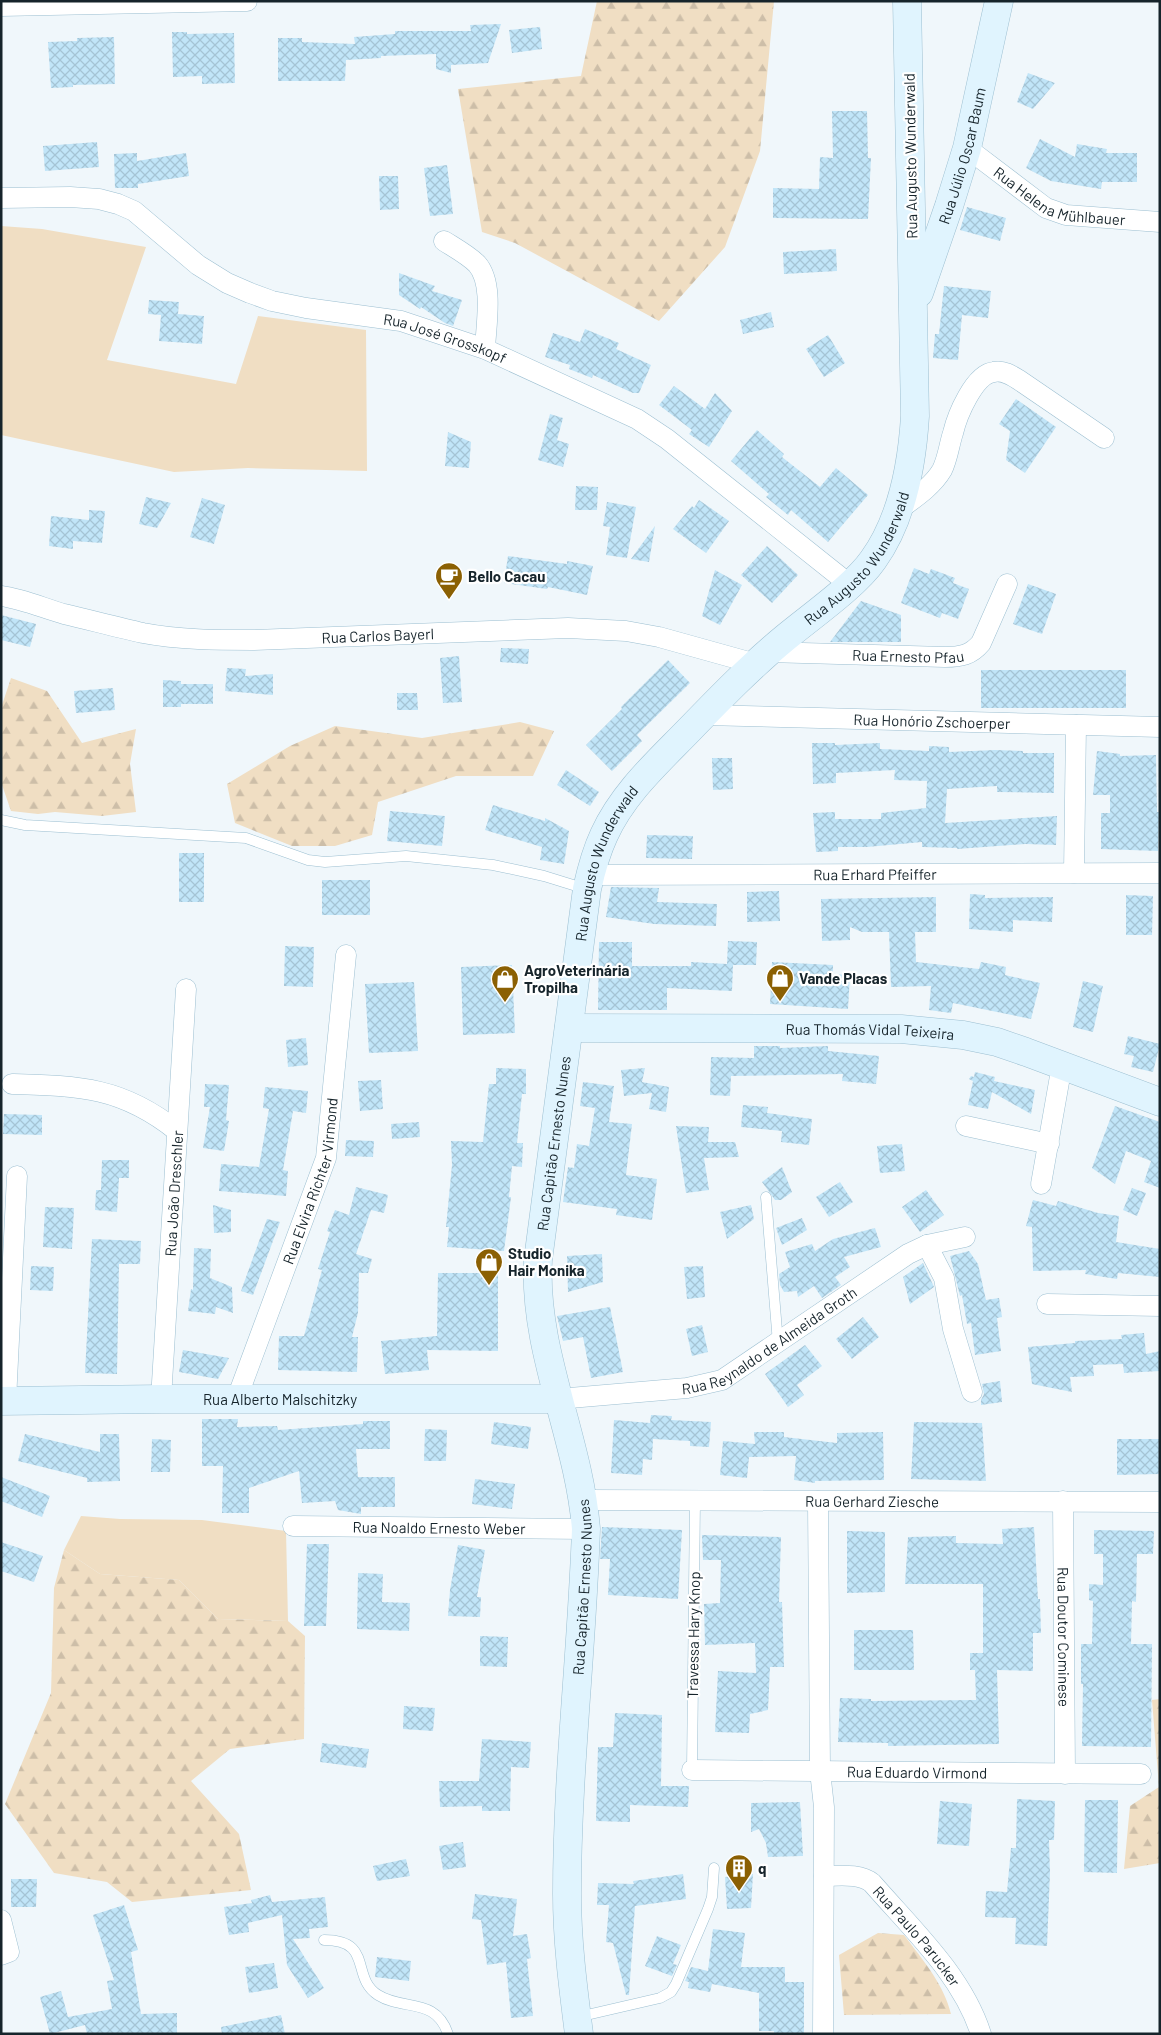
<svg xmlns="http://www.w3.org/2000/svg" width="1161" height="2035" font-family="Barlow,sans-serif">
  <defs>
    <pattern id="forest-firs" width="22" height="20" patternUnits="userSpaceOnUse" patternTransform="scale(1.25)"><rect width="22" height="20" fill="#f0dec3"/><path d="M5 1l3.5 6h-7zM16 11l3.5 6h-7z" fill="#cdbea8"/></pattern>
    <pattern id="building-cross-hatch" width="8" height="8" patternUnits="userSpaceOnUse" patternTransform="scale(1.25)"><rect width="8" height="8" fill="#c1e5f8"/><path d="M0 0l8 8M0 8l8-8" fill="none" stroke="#a5c4d5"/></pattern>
  </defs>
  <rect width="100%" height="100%" fill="#f0f7fb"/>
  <path fill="#f0dec3" d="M1 226 42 229 146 247 107 360 236 384 258 316 366 330 367 471 248 468 174 472 1 435Z
    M81 1516 120 1519 202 1520 286 1531 288 1621 218 1619 179 1580 100 1574 64 1550Z"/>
  <path fill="url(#forest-firs)" d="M597 1H774L760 151 725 247 659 321 515 243 482 232 458 89 581 76Z
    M11 678 47 691 82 743 136 729 130 764 136 812 102 816 55 812 38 814 11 811 1 782V708Z
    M520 722 554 731 533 776H456L378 802 372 835 335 846H292L235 823 227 784 290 746 335 726 422 738Z
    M64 1550 100 1574 179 1580 218 1619 288 1621 305 1636 304 1739 230 1749 191 1781 239 1834 251 1890 132 1902 107 1882 54 1873 5 1804 51 1693 54 1588Z
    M1160 1699V1863L1124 1869 1130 1806 1159 1787 1152 1700Z
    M878 1933 904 1935C922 1959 944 1984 951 2014L844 2015 839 1955Z"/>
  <path fill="url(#building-cross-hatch)" d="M501 24 488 63 451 65V73L436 69V54L381 56V58L346 60 345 81H278V38H302V42L355 44 354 37 395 34V31H471L470 25Z
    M540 27 542 49 512 53 509 30Z
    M172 32H187V34L234 33 235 83 202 84V76L173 77Z
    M114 37 115 84 73 85V87L51 88 48 42 77 41V38Z
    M1028 73 1055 83 1033 109 1017 102Z
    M832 111H867L868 158H871L868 219 773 218V188L819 189 820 157 833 158Z
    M1040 139 1075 157 1077 144 1107 149 1106 153H1137V182H1102L1101 189 1051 181 1026 168Z
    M97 142 99 167 45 171 43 146Z
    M137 153V161L186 153 189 176 138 184V188H115L114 154Z
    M447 165 453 214 430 216 424 168Z
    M379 176H398L399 209 380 210Z
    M967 207 1006 218 1000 241 960 230Z
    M836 249 837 271 784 274 783 252Z
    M399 273 435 286 432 291 462 300 453 326 445 323 421 307 420 309 399 295Z
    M944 286 991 291 988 318 962 315 958 360 933 358 935 334H939Z
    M149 300 179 302 178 314 204 316 202 344 159 341 161 315 148 314Z
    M771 312 774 327 743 334 740 320Z
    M585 329 619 343 616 349 651 365 639 393H633L593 375 592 378 569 369 570 365 545 357 553 333 580 342Z
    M828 335 845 363 824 377 806 349Z
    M674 386 705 409 715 393 732 411 709 447 689 434 692 430 659 405Z
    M1016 399 1056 427 1025 473 1006 460 1010 431 999 424Z
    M550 414 563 418 557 440 569 444 563 467 538 460Z
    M757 430 784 454 782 457 820 487 836 468 868 495 828 542 791 510 788 515 766 497 769 494 731 461Z
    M448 432 471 442 469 468 445 466Z
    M576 486 598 487 597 510H575Z
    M146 497 171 503 157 528 139 524Z
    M202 498 225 505 214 544 190 537Z
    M699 500 729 521 706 553 673 529 692 506 694 508Z
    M607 502 636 507 627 558 606 555 610 527 603 526Z
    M89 510 105 511 102 543 73 541V549L49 546 51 516 89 520Z
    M655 526 649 562 631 559Z
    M767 546 798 575 772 603 741 575Z
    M508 556 567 564V561L593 566 587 595 548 587 547 589 504 583Z
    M914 568 929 574 931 569 955 578 953 583 969 589 958 619 942 613 940 618 901 603Z
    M715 570 742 585 720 625 702 616Z
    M1028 584 1056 594 1042 634 1013 624Z
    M861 601 901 615V642H830Z
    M1 615 36 624 30 647 1 640Z
    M501 648 529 649 528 664 500 662Z
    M459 656 462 702 443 703 440 658Z
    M668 660 690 683 637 735 642 741 612 771 586 745 622 709 621 707Z
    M227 668 246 669 245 676 273 674V695L225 691Z
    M981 670H1126V708H981Z
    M163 680 181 681V684H213V704H181V707H163Z
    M113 688 115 710 76 713 74 691Z
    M397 693H417L418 710H397Z
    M812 743H835V745L880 743V749L929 751V746L949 747V752L995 750 1023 751V753H1054V793L997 792V786L947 789 945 823 1057 816 1056 845 1025 844 957 849V848L922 847V842L867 847H838V851L816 852 813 813 835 812V819H881V813L926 808 927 781 894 780 895 770 836 773V783L813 784Z
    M1097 751 1120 754V756L1156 755 1157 812H1159L1158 851 1101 849V813H1110V795H1093Z
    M712 758H732L733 789 713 790Z
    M566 770 599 792 590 806 557 785Z
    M493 805 545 821V818L569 831 564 864 540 860 542 847 485 830Z
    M390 811 445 816 442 846 387 841Z
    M647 835 693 836 692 859 646 858Z
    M179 853H204V902H179Z
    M322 880H370V915H322Z
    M611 887 659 888 657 902 717 904 716 926 654 924 606 917Z
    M779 891 780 921 747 922V892Z
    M970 894 985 895V898L1053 897 1052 922 1013 920V932L969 929Z
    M1126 895 1153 896 1152 935H1126Z
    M936 897V932H915L916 962 979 969 981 962 1006 967 1005 975 1040 983 1031 1019 953 1003 951 1013 929 1010 931 986 891 987 889 932H862L850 927V940L822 941 821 899Z
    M728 941 757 942 756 965H733L732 991 667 988V1010H598L599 942H632V966H691V962L727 964Z
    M285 946 314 947 313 987 284 986Z
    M772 962 833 965V974L850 975 848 1009 770 1004Z
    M512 965 515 1033 463 1035 461 967Z
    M1083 981 1103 986 1093 1032 1073 1027Z
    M414 982 418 1051 369 1053 365 984Z
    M1128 1036 1160 1044 1153 1072 1131 1067 1134 1056 1124 1054Z
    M306 1038 308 1065 288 1067 286 1040Z
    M754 1046H780V1048L828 1046V1051L879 1056 876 1084 842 1081 843 1074 731 1076 730 1096 710 1095 711 1057 754 1058Z
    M496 1068 526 1069V1094H522L517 1143H523L522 1167 512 1166 509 1197H511L504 1251 447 1247 449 1227H446L452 1165 451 1141 483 1142 489 1084H496Z
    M645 1068 642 1082 669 1087 666 1112 649 1109 652 1093 624 1096 621 1070Z
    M975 1072 995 1077 994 1081 1035 1090 1031 1114 992 1092 988 1109 968 1105 973 1081 969 1079 971 1076 974 1077Z
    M381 1080 383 1109 360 1111 358 1081Z
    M583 1082 614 1086 609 1122 632 1124 626 1175 657 1179 652 1220 616 1215 617 1209 563 1202 568 1167 574 1168 577 1144 589 1146 595 1108 580 1106Z
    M205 1084 229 1085 226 1120 229 1121 224 1151 203 1148 210 1107H204Z
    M265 1087 308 1091 306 1113 293 1111 283 1170 288 1171 286 1196 219 1191 221 1164 259 1167 269 1109 263 1108Z
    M743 1105 768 1107 767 1113 812 1119 809 1145 781 1142 782 1131 741 1127Z
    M1115 1106 1160 1122V1188L1144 1182 1151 1161 1126 1151 1115 1184 1092 1168Z
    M4 1114 42 1115V1135L3 1134Z
    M419 1122 420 1137 392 1139 391 1124Z
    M676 1126 709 1127 708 1142H735L739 1157 704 1158 709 1190 686 1193Z
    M346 1140 374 1141 373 1157 345 1156Z
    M902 1144 905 1171 880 1173 877 1146Z
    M102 1160H129V1178H119L117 1212 95 1210 96 1190H101Z
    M782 1167 792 1192 781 1200H775L762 1182Z
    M840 1182 853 1202 829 1217 816 1197Z
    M356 1187 388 1195 384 1213 371 1210 356 1254 372 1259 368 1273H359L358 1313 352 1337H358L357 1372 278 1370 279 1336H304L322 1270 318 1269 330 1232 327 1231 335 1210 349 1215Z
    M1132 1188 1146 1193 1137 1216 1123 1210Z
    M926 1190 944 1215 920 1232 902 1207Z
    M1033 1200 1056 1206 1058 1201 1098 1213 1119 1216 1116 1242 1160 1249V1277L1118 1273 1117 1279 1085 1274 1086 1270 1033 1271 1032 1227 1026 1226Z
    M213 1205 231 1210V1232L214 1233Z
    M751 1205 754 1219 727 1239 720 1212Z
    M45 1207 74 1208 72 1249 43 1247Z
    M802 1218 807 1230 782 1245 776 1228Z
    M267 1219 280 1222 253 1295 241 1291Z
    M875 1228 881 1247 844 1257 850 1267 835 1277 841 1285 822 1298 814 1286 798 1297 797 1291 784 1292 780 1285 779 1274 790 1267 785 1252 812 1244 815 1251 833 1239Z
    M92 1239 141 1241 140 1264H119L117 1374 85 1373Z
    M194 1248 211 1249 210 1278 232 1287 233 1313 216 1307 215 1314 188 1311 191 1289 193 1290Z
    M969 1251 978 1264 986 1300 999 1298 1002 1317 997 1318 1001 1351 975 1355 971 1323 967 1324 962 1295 960 1296 950 1256Z
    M602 1254 603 1282 568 1292 567 1256Z
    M923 1263 934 1287 910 1304 903 1277Z
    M31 1266 54 1267 53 1291 30 1290Z
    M703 1266 705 1297 687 1299 684 1267Z
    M438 1273H498V1351L427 1350 429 1370 385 1374 381 1341 437 1336Z
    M610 1307 623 1372 591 1378 583 1337 563 1341 557 1316Z
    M863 1317 879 1337 852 1359 836 1339Z
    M702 1325 708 1352 692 1356 686 1329Z
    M1144 1333 1146 1354 1160 1351V1371L1124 1373 1123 1364 1093 1365 1094 1376 1070 1377 1072 1392 1032 1384 1028 1347 1075 1343V1341L1122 1339 1121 1335Z
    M805 1345 822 1366 797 1385 804 1395 788 1407 765 1374Z
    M183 1350 229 1358 218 1379 179 1372Z
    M1000 1381 1002 1402 981 1405V1400L984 1394 982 1384Z
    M651 1415 672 1416 671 1420 711 1422 709 1447 690 1446V1441L653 1439 652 1460 643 1459 642 1475 611 1473 614 1420 650 1423Z
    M202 1419H238L237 1427 277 1426 278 1430 363 1424V1421H390V1449H356L358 1477H395V1507H361V1514L338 1510 335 1501 302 1503 299 1471 249 1488V1513H222L223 1466H202Z
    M494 1422 531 1427 528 1449 491 1444Z
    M914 1422 982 1423 986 1481 911 1479Z
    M425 1429 447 1430 446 1461H424Z
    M754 1432H784V1437L837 1443V1433L883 1432 884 1480 815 1481V1483L794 1480 796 1456 749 1457 747 1478 720 1475 723 1441 755 1444Z
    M25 1434 100 1452V1434H119L120 1481 87 1482V1478L18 1461Z
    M152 1439 171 1440 170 1472H151Z
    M1117 1439H1160V1474L1117 1475Z
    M1 1477 50 1496 42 1517 1 1501Z
    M475 1479 515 1484 512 1509 472 1504Z
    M602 1527 682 1530 678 1599 608 1595 610 1559H600Z
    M1034 1527 1038 1599H1040L1041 1633H1033V1671L997 1670 999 1744 888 1746V1743L838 1742 840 1698 871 1699V1701L976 1700 975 1670H970V1653H983V1584H905L908 1537 956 1536V1543L1003 1544 1002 1529Z
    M1094 1530 1154 1531 1153 1554H1137L1136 1602 1132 1601 1131 1644H1152L1151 1747 1082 1746 1083 1684H1081V1644H1092L1093 1601 1089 1600V1584L1103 1585V1554H1094Z
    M847 1531 885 1532V1592L847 1593Z
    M702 1535 781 1537 779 1602H782L784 1667H770L768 1710 750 1714 749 1733 715 1732 718 1671 756 1673 755 1643 705 1645 704 1604 720 1603 721 1560H703Z
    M1 1542 43 1556 34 1582 1 1571Z
    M307 1544H329L326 1626H304Z
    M458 1545 485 1550 477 1597H481L480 1617 448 1616 450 1590Z
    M358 1573 383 1574 382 1602 410 1603 409 1631 357 1629Z
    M854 1630H913L914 1670H854Z
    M480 1636 508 1637 507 1667 480 1666Z
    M404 1706 435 1708 433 1731 403 1729Z
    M615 1713 662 1715 661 1786H689L688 1807 630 1805V1822L596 1821 598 1747H613Z
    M482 1739 531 1742 529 1768 511 1767 510 1811H482V1806L440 1807 439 1781H479Z
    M322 1743 369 1749 366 1768 320 1762Z
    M1017 1799 1055 1801 1054 1840H1049L1050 1873 1047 1946 1015 1944 1016 1918 985 1917 986 1891 1007 1892 1011 1848H1016Z
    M1085 1800H1118L1117 1873 1084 1872Z
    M940 1801 972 1804 969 1846 937 1844Z
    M800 1802 803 1856 768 1857 766 1843 759 1829 751 1832V1803Z
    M463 1842 466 1867 443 1870 439 1846Z
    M406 1859 410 1876 377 1881 373 1866Z
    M683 1874 686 1899 635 1906 629 1995H626L613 1943 606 1942 609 1905H597L598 1883 634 1884 633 1881Z
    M753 1874 751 1908 727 1909 725 1877Z
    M11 1879H37L36 1907H11Z
    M475 1894 517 1899 513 1936 527 1934 531 1958 527 1959 533 2016 511 2018 506 1962 487 1965 481 1920 472 1919Z
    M270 1895 272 1902 325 1897 328 1927 309 1929 310 1938 293 1939 324 1988 308 1998 287 1965 282 1915 248 1923 249 1932 229 1935 224 1907 252 1903 251 1900Z
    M124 1905 138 1950 131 1952 141 2014 177 2013V2034H87L85 2025 50 2034 40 1997 61 1991 68 2017 112 2009 107 1981 114 1980 93 1915Z
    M713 1929 745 1933 741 1967H785V1982H804V2034H774V2031H759V1993L712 1984 710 1992 688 1988 689 1982 685 1981 691 1967 708 1971Z
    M657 1936 681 1945 673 1964 677 1965 672 1976 645 1966Z
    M377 1957 411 1961 409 1981 375 1977Z
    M274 1963 278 1988 249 1993 245 1967Z
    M281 2015 285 2034H222L221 2027Z"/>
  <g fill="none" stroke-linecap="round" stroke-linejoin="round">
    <g stroke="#9cbfd1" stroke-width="11">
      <path id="lane" d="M1 820 25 825 246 838 308 860 325 862 406 856 493 865 544 876 586 889
        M766 1197 778 1343
        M692 1770 695 1500
        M324 1940C374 1940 350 1977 378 1995 403 2011 436 1997 448 2034
        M578 2017 660 1998 671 1992 676 1984 708 1909 712 1897 714 1868"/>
    </g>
    <g stroke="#9cbfd1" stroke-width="21">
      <g id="street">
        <path d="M1 6 247 1"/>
        <path id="s1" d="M967 148 1046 208 1066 215 1160 222"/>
        <path id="s2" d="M1 198 70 197 99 199 118 204 134 211 198 265 227 283 250 293 272 301 306 308 401 321 485 349 637 419 667 439 849 584"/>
        <path d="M444 241C455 248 468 255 477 264 494 283 486 325 485 349"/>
        <path d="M897 511C913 499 932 487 942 470 948 458 949 445 953 433 957 416 974 374 994 372 1003 370 1011 375 1019 380L1104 438"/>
        <path id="s3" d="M1 596C23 599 43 608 64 614 90 620 116 627 143 633 179 640 217 640 254 640L568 628 626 631 659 637 756 664"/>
        <path id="s4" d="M767 652 945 657C961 657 971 655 981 643L1007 584"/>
        <path id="s5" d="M704 715 1160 727"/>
        <path d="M1074 873 1076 725"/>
        <path id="s6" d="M590 875 1160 873"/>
        <path d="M12 1084C80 1086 122 1087 177 1131"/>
        <path d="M966 1126 1049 1144"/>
        <path d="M1041 1184 1062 1065"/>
        <path d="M927 1245 944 1278 953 1329 972 1392"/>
        <path d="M1047 1304 1160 1306"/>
        <path id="s7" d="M237 1398 326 1158 346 955"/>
        <path id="s8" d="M161 1399 186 989"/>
        <path id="s9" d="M558 1399 687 1388 722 1380 908 1254 927 1245 965 1237"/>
        <path d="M6 1401 17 1176"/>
        <path id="s10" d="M584 1500 1160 1502"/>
        <path d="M818 1501 820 1771 824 1807 823 2034"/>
        <path id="s11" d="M1063 1501 1065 1774"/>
        <path id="s12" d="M293 1526 586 1529"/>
        <path id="s13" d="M692 1770 1141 1774"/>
        <path id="s14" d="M824 1876C839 1876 860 1873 872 1883 912 1929 962 1975 981 2034"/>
        <path d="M1 1920 9 1952 1 1955"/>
      </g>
    </g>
    <g stroke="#9cbfd1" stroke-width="29">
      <g id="secondary">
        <path id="s15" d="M919 293 949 206 967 148 999 1"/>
        <path id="s16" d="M569 1028 901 1029 963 1035 997 1042 1026 1052 1160 1102"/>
        <path id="s17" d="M1 1401 161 1399H558"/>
        <path id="s18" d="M579 2034C573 1987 567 1941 567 1894 567 1772 582 1651 586 1529 579 1438 533 1352 538 1260L587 889C591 871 596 852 604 835 623 793 658 762 689 730 720 698 751 666 785 638 810 617 855 586 873 560 902 520 912 465 915 416L907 1"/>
      </g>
    </g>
    <use href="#lane" stroke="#fff" stroke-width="10"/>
    <use href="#street" stroke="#fff" stroke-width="20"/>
    <use href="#secondary" stroke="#e0f4fe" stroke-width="28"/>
  </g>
  <defs>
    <g id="cafe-pin" transform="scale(1.4375)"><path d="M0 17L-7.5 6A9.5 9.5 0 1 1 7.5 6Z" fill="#8b6003" stroke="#fff"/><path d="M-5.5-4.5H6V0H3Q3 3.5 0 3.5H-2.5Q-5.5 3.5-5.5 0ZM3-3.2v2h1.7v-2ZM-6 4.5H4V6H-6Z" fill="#fff"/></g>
    <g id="shop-pin" transform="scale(1.4375)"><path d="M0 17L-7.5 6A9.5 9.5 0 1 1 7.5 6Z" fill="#8b6003" stroke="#fff"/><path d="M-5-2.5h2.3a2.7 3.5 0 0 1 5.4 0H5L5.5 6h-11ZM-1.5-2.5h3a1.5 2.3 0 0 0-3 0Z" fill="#fff"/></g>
    <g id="building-pin" transform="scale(1.4375)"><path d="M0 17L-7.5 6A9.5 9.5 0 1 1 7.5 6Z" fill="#8b6003" stroke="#fff"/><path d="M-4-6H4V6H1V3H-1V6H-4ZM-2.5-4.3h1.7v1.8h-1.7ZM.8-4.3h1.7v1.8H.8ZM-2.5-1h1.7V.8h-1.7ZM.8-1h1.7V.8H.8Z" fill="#fff"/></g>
  </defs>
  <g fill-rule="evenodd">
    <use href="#cafe-pin" x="449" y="576"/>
    <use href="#shop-pin" x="780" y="978"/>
    <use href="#shop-pin" x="505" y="979"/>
    <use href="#shop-pin" x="489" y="1262"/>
    <use href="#building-pin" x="739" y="1868"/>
  </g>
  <g text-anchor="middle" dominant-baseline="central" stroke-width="4.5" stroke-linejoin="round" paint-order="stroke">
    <g font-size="15" fill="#16242b" stroke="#fff">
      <text transform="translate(910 156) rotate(-91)">Rua Augusto Wunderwald</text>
      <text stroke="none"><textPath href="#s15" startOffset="144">Rua Júlio Oscar Baum</textPath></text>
      <text stroke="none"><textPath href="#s1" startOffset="108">Rua Helena Mühlbauer</textPath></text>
      <text stroke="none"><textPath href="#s2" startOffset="479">Rua José Grosskopf</textPath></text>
      <text stroke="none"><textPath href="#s18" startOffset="1590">Rua Augusto Wunderwald</textPath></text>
      <text stroke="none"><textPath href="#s3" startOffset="382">Rua Carlos Bayerl</textPath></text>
      <text stroke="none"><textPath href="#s4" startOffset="141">Rua Ernesto Pfau</textPath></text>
      <text stroke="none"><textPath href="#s5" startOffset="228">Rua Honório Zschoerper</textPath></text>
      <text stroke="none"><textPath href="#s18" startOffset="1185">Rua Augusto Wunderwald</textPath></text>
      <text stroke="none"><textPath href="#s6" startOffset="285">Rua Erhard Pfeiffer</textPath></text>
      <text stroke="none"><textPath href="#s16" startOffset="301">Rua Thomás Vidal Teixeira</textPath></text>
      <text stroke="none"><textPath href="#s18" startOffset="898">Rua Capitão Ernesto Nunes</textPath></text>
      <text stroke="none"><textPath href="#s7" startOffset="230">Rua Elvira Richter Virmond</textPath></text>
      <text stroke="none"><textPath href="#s8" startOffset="206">Rua João Dreschler</textPath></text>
      <text stroke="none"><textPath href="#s9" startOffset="225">Rua Reynaldo de Almeida Groth</textPath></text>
      <text stroke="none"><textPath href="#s17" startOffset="279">Rua Alberto Malschitzky</textPath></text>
      <text stroke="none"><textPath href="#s10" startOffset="288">Rua Gerhard Ziesche</textPath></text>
      <text stroke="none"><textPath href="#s12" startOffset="146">Rua Noaldo Ernesto Weber</textPath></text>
      <text stroke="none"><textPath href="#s18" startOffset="448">Rua Capitão Ernesto Nunes</textPath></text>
      <text transform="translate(693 1635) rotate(-89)">Travessa Hary Knop</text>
      <text stroke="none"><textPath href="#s11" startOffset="136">Rua Doutor Cominese</textPath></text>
      <text stroke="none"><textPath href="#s13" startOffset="225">Rua Eduardo Virmond</textPath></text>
      <text stroke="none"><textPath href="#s14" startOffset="119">Rua Paulo Parucker</textPath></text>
    </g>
    <g font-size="15" font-weight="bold" fill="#16242b" stroke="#fff" text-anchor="start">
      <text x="468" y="576">Bello Cacau</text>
      <text x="524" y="970">AgroVeterinária<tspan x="524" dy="17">Tropilha</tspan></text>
      <text x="799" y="978">Vande Placas</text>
      <text x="508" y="1253">Studio<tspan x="508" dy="17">Hair Monika</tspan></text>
      <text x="758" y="1868">q</text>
    </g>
  </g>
  <rect width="1161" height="2035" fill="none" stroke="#16242b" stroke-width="5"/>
</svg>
